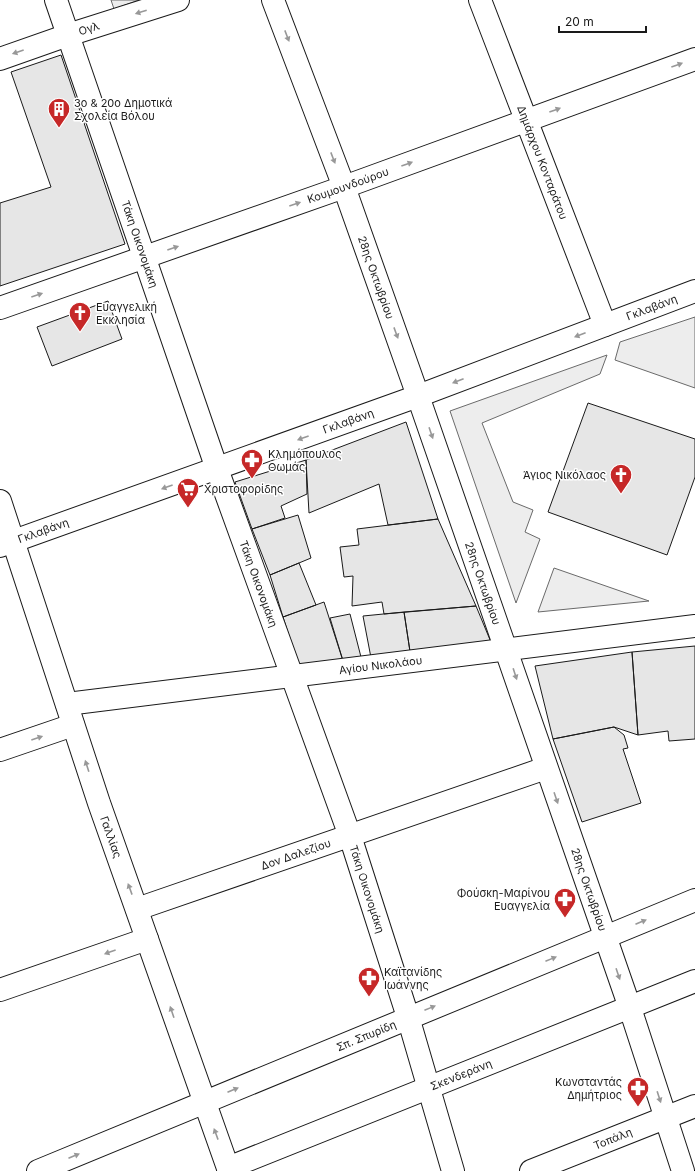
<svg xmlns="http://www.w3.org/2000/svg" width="695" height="1171" font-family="Inter,sans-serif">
  <rect width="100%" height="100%" fill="#fff"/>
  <path fill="#ededed" stroke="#6a6a6a" d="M111 0H139L114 9Z
    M695 317V388L615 360 620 342Z
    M607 355 600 374 482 423 513 502 533 510 525 532 540 539 516 603 450 411Z
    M554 568 649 601 538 612Z"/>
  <path fill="#e6e6e6" stroke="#1a1a1a" d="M61 55 125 244 0 286V203L51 187 11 72Z
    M108 301 122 339 52 366 37 327Z
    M588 403 695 439V477L667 555 548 512Z
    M406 422 438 519 388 525 379 484 309 513 306 460Z
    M306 460 307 494 281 506 285 518 252 529 235 482Z
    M298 515 311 558 270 575 252 529Z
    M438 519 476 606 384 614 382 602 352 606 353 576 344 577 340 547 359 545 357 529Z
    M299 563 316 605 283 617 270 575Z
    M324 602 344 664 300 670 283 617Z
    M476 606 493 647 411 658 404 612Z
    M404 612 411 658 372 663 363 616Z
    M350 614 362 661 344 664 330 618Z
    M695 646V739L669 741 668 731 638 735 632 652Z
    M632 652 638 735 614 727 553 739 535 666Z
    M614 727 624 735 628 748 623 749 641 803 582 822 553 739Z"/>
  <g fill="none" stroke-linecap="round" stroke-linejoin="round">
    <g stroke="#1a1a1a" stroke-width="24">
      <g id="street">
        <path id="s1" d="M56 0 217 469 350 836 408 1017 453 1171"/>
        <path id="s2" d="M273 0 344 187 418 396 630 1008 683 1171"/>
        <path id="s3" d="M480 0 605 325"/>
        <path id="s4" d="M0 59 68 35 178 0"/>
        <path id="s5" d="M0 308 344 187 695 59"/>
        <path id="s6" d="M0 546 418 396 695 291"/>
        <path id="s7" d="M67 704 695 626"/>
        <path d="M0 750 73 725"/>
        <path id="s8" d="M137 909 546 768"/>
        <path d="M0 990 147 939"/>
        <path id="s9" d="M228 1168 695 981"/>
        <path id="s10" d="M38 1171 695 900"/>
        <path id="s11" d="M531 1171 695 1106"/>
      </g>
    </g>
    <g stroke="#1a1a1a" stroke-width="24">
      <g id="secondary">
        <path id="s12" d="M0 501 99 803 229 1171"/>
      </g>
    </g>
    <use href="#street" stroke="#fff" stroke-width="22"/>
    <use href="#secondary" stroke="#fff" stroke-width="22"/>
  </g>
  <defs><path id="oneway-solid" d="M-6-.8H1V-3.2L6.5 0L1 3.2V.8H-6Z"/></defs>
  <g fill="#989898">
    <use href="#oneway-solid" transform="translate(141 12) rotate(162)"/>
    <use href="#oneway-solid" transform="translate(287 36) rotate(69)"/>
    <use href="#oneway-solid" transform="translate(18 52) rotate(161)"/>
    <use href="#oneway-solid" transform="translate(677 65) rotate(-20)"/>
    <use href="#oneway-solid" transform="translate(555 110) rotate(-20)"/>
    <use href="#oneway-solid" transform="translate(333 158) rotate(69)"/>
    <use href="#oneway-solid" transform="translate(407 164) rotate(-20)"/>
    <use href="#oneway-solid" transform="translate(295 204) rotate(-19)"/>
    <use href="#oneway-solid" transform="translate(173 248) rotate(-19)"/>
    <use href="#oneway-solid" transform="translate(37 295) rotate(-19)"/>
    <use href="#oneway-solid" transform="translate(396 333) rotate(70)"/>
    <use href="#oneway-solid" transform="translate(580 335) rotate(159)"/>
    <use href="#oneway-solid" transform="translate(458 381) rotate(159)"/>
    <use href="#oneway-solid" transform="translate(431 433) rotate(71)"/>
    <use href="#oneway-solid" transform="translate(303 438) rotate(160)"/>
    <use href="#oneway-solid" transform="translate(167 487) rotate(160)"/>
    <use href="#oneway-solid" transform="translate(515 674) rotate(72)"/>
    <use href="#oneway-solid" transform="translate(37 738) rotate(-19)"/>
    <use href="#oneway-solid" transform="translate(87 766) rotate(-108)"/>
    <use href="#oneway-solid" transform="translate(556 798) rotate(71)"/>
    <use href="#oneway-solid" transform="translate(130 889) rotate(-110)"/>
    <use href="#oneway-solid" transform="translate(641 922) rotate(-23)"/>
    <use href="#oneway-solid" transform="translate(110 952) rotate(160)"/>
    <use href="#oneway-solid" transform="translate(551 959) rotate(-22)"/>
    <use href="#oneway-solid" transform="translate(618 974) rotate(71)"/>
    <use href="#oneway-solid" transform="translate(430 1008) rotate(-22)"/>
    <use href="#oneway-solid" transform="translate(172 1012) rotate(-109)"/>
    <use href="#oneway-solid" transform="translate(233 1090) rotate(-23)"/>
    <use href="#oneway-solid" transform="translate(659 1097) rotate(72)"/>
    <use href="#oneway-solid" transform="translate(216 1134) rotate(-110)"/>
    <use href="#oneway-solid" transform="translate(74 1156) rotate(-23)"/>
  </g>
  <defs>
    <g id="building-pin" transform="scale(1.15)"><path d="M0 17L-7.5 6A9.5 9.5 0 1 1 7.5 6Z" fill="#c62828" stroke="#fff"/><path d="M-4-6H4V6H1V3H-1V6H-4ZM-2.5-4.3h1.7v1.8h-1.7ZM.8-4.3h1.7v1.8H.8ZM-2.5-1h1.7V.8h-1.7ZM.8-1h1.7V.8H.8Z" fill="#fff"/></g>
    <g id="church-pin" transform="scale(1.15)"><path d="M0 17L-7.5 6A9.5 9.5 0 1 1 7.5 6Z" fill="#c62828" stroke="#fff"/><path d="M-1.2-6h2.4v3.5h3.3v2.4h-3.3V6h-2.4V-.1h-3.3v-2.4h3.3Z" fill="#fff"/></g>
    <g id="pharmacy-pin" transform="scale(1.15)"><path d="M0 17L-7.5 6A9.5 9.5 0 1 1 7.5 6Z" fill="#c62828" stroke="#fff"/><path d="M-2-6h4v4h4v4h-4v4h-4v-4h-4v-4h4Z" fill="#fff"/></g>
    <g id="supermarket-pin" transform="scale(1.15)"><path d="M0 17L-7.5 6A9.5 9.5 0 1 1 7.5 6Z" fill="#c62828" stroke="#fff"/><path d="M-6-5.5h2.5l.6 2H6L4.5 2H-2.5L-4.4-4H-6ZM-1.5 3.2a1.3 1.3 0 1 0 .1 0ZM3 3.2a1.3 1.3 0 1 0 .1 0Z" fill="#fff"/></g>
  </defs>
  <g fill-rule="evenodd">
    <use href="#building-pin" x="59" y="109"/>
    <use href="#church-pin" x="80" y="313"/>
    <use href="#pharmacy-pin" x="252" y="460"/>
    <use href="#church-pin" x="621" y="475"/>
    <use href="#supermarket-pin" x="188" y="489"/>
    <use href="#pharmacy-pin" x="565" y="899"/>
    <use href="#pharmacy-pin" x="369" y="978"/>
    <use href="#pharmacy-pin" x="638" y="1088"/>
  </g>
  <g text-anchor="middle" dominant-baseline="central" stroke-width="3" stroke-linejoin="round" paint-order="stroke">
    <g font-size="11" fill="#1a1a1a" stroke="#fff">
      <text stroke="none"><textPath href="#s4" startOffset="94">Ογλ</textPath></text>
      <text stroke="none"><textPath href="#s3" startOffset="174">Δημάρχου Κονταράτου</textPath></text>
      <text stroke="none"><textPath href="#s5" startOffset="369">Κουμουνδούρου</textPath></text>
      <text stroke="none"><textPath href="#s1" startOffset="258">Τάκη Οικονομάκη</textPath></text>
      <text stroke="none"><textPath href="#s2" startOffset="296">28ης Οκτωβρίου</textPath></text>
      <text stroke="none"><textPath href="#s6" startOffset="694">Γκλαβάνη</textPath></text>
      <text stroke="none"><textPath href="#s6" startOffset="370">Γκλαβάνη</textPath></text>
      <text stroke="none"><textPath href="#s6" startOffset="46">Γκλαβάνη</textPath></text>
      <text stroke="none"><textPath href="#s1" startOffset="618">Τάκη Οικονομάκη</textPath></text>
      <text stroke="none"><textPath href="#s2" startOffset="620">28ης Οκτωβρίου</textPath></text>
      <text stroke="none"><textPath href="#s7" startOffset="316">Αγίου Νικολάου</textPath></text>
      <text stroke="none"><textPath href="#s12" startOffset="354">Γαλλίας</textPath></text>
      <text stroke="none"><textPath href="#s8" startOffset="168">Δον Δαλεζίου</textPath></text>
      <text stroke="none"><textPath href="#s1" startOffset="942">Τάκη Οικονομάκη</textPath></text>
      <text stroke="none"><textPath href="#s2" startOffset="944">28ης Οκτωβρίου</textPath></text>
      <text stroke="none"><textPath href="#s10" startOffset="355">Σπ. Σπυρίδη</textPath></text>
      <text stroke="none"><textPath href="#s9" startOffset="251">Σκενδεράνη</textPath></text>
      <text stroke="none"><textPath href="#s11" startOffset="88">Τοπάλη</textPath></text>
    </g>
    <g font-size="11" fill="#1a1a1a" stroke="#fff" text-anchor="start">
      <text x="74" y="103">3ο &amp; 20ο Δημοτικά<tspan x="74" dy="13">Σχολεία Βόλου</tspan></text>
      <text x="96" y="307">Ευαγγελική<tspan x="96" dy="13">Εκκλησία</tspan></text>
      <text x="268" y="454">Κλημόπουλος<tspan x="268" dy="13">Θωμάς</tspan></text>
      <text x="606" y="475" text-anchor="end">Άγιος Νικόλαος</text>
      <text x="204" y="489">Χριστοφορίδης</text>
      <text x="550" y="893" text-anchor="end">Φούσκη-Μαρίνου<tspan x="550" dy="13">Ευαγγελία</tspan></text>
      <text x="384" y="972">Καϊτανίδης<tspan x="384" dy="13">Ιωάννης</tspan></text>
      <text x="622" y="1082" text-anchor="end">Κωνσταντάς<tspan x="622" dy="13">Δημήτριος</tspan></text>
    </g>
  </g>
  <path d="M559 26v6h87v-6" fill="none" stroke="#1a1a1a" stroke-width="2"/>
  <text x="565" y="26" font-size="12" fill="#1a1a1a" stroke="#ffffff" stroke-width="3" paint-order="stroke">20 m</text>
</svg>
